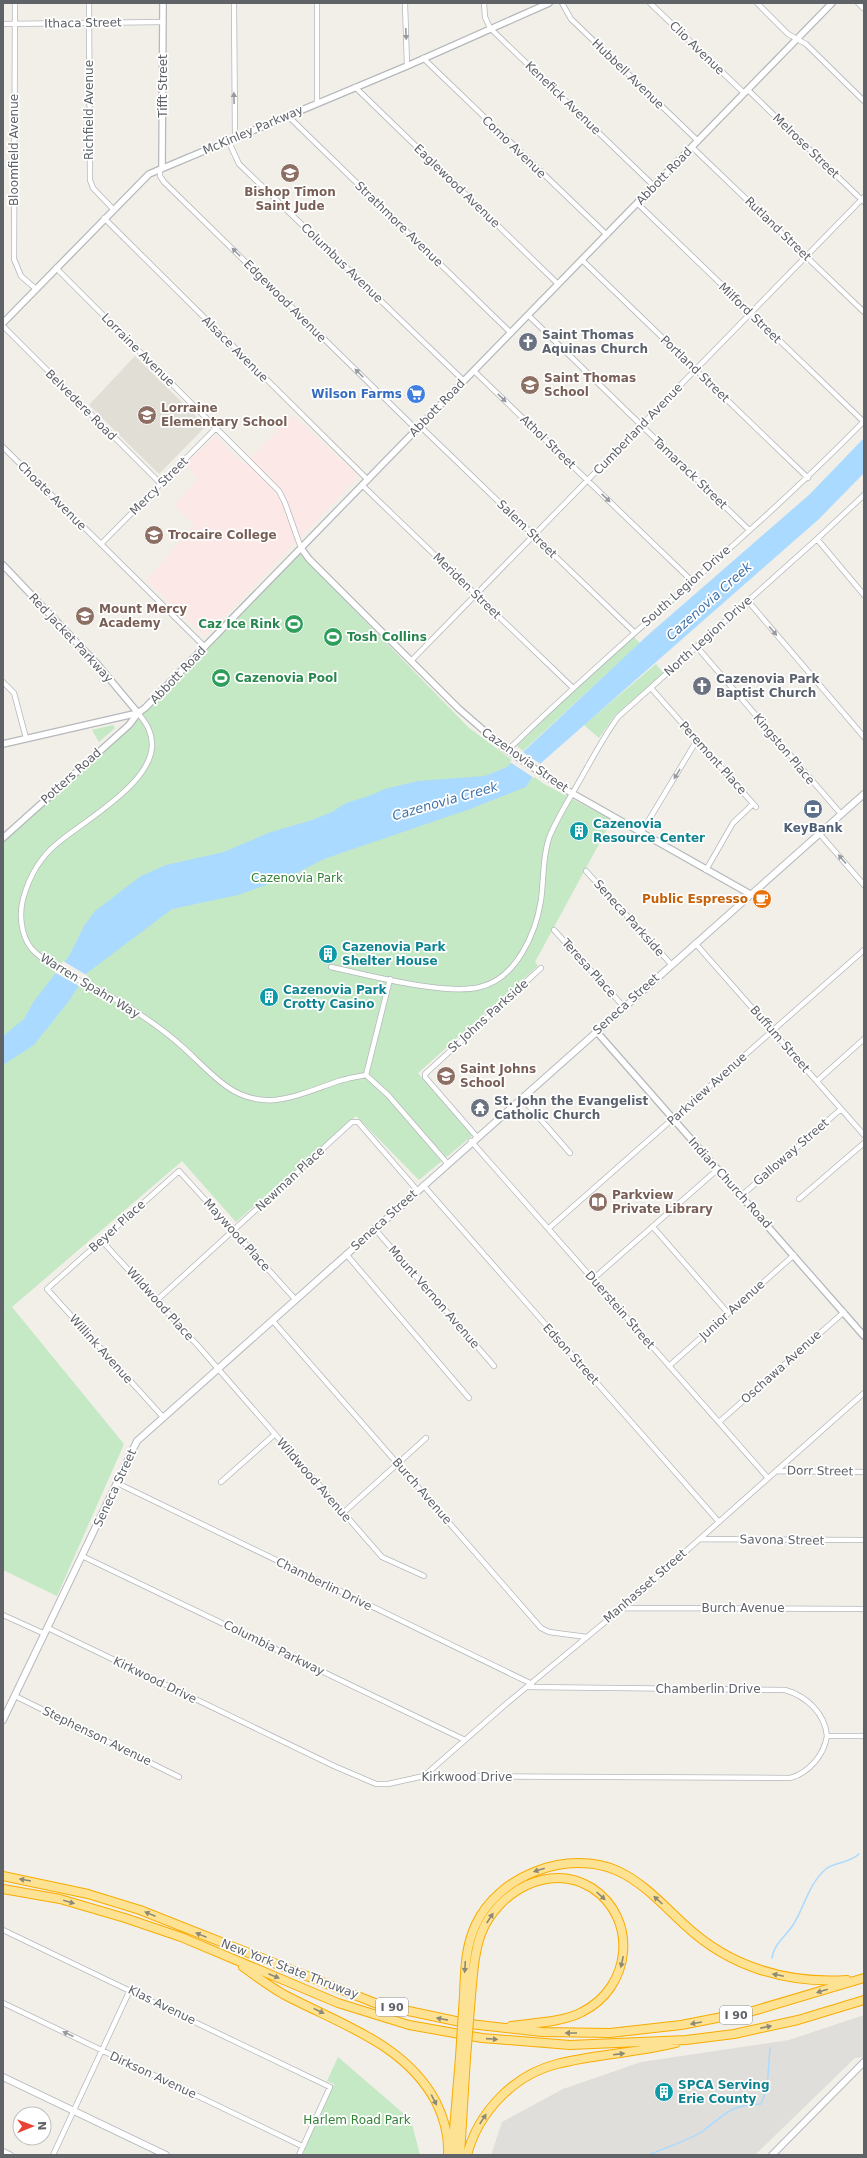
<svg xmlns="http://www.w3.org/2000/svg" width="867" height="2158" font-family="'DejaVu Sans',sans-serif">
  <rect width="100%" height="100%" fill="#f1efe8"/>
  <path fill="#e0deda" d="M864 2015V2057L855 2058 755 2155H491L502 2122 563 2089 641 2062 789 2040Z"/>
  <path fill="#e1ded6" d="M135 356 206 426 159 474 89 405Z"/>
  <path fill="#fce8e6" d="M293 415 359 476 205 637 146 580 194 525 174 505 198 479 186 464 215 436 244 464Z"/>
  <path fill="#c5e8c5" d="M300 554 468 727 544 784 612 820 535 962 538 966 418 1073 473 1135 419 1180 356 1116 236 1222 182 1161 12 1307 124 1444 57 1596 3 1570V841L147 709Z
    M634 637 640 643 523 751 517 746 571 693Z
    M656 664 664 674 615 715 599 738 584 725Z
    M113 725 115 728 99 742 92 730Z
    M338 2057 411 2120 420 2155H302L334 2084 327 2081Z"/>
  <path fill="#aadaff" d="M864 438V473L819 519 541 763 526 787 470 809 324 859 291 876 238 895 172 909 87 973 69 1001 34 1045 3 1065V1036L24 1019 34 1001 69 956 84 926 95 911 141 876 166 865 224 852 268 833 312 820 332 812 346 803 369 796 385 789 418 781 485 776 507 767 648 635 810 494Z"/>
  <path fill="#f1efe8" d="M520 750 542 765 534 778 510 762Z
    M63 961 88 976 81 987 54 972Z"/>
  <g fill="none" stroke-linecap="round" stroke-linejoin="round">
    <path stroke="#aadaff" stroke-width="1.5" d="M772 1958C773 1945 786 1936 793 1925 804 1908 809 1883 826 1869 834 1862 848 1864 859 1854
      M649 2155C666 2147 688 2141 703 2131 726 2114 729 2105 761 2104L767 2088 770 2048"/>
    <g stroke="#b5b8bc" stroke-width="6">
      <path id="minor" d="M15 3 14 259 21 276 36 289
        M89 3 90 180 93 188 113 209
        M234 3 235 137
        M317 3V103
        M405 3 407 66
        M484 3 485 17 490 28 654 186
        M562 3 571 19 698 141
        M650 3 744 93
        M757 3 788 34 806 44 864 101
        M858 3 864 9
        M3 24 163 22
        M423 58 607 235
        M355 87 558 284
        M748 90 864 202
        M287 115 511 333
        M228 140 239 164 464 381
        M692 147 864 312
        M160 169V176L164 182 416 429
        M637 203 864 422
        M104 218 368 480
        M582 260 808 478
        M56 268 279 491 285 503 301 548
        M528 315 749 530
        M3 326 160 483
        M474 371 692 581
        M420 426 634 632
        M3 447 205 647
        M362 485 572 687
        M817 539 864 595
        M101 544 216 428
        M748 601 864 737
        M697 647 841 814
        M412 660 864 197
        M3 682 14 693 26 738
        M651 688 756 807
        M138 713C142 718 147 724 149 730 169 775 86 819 59 842 41 856 29 877 23 899 19 915 21 935 31 948 47 967 90 985 113 998 138 1012 164 1030 185 1049 199 1062 211 1075 226 1086 265 1114 300 1094 339 1081 348 1078 357 1077 366 1075
        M507 751C623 637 751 537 864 421
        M641 833 697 740
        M819 833 864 885
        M706 870 733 823 753 804
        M586 871 671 964
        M554 930 624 1007
        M695 943 864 1135
        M331 967C368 975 445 996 480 987 516 979 536 933 541 900 544 879 542 859 549 838 556 820 567 803 576 787 590 763 602 739 618 717L817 539 864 495
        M366 1075 388 1095 447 1163
        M366 1075 390 979
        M817 1081 864 1039
        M521 1097 570 1153
        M477 1137 425 1077V1074L541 968
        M471 1141 768 1478
        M423 1185 719 1522
        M741 1196 841 1109
        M799 1199 864 1143
        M653 1227 728 1313
        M374 1228 494 1366
        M549 1228 864 950
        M101 1240 200 1348 382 1557 424 1576
        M346 1254 469 1398
        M593 1279 718 1169
        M157 1300 352 1122H358L417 1190
        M272 1320 541 1628 549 1632 587 1637
        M669 1366 794 1255
        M163 1417 47 1289 179 1171 295 1299
        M719 1422 844 1312
        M777 1471 864 1472
        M221 1482 274 1435
        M117 1483 532 1684
        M343 1513 426 1438
        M700 1539 864 1540
        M82 1556 465 1740
        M622 1608 864 1609
        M3 1615 45 1634
        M48 1628 334 1766 376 1784H388L424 1776 790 1778C809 1773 824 1755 827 1736 825 1713 806 1696 785 1690L528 1687
        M15 1696 179 1777
        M827 1736H864
        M424 1776 506 1704 622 1608 864 1393
        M3 1930 330 2087 299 2155
        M3 2003 302 2146
        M3 2151 11 2155
        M53 2155 130 1990"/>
    </g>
    <g stroke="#b5b8bc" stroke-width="8">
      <path id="tertiary" d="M162 168 163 3
        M3 323 149 174 407 66 549 3
        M301 548 309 559 458 708 504 748 568 791 750 894
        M3 565 98 665 138 713
        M3 744 138 713 145 708 832 3
        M3 838 129 725 138 713
        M596 1031 864 1336"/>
    </g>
    <g stroke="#b6babf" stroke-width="8">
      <path id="secondary" d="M3 1720 137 1441 864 794
        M3 2077 166 2155
        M772 2155 864 2062"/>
    </g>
    <g stroke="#f9ab00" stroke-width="10">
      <path id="motorway" d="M3 1876 88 1894 140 1910 380 2005 470 2024 542 2032 610 2033 681 2025 753 2011 864 1978
        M3 1889 60 1899 125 1918 181 1937 338 2003 409 2025 482 2038 570 2045 686 2040 734 2034 798 2020 864 2000
        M243 1967C256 1976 269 1986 283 1994 339 2024 405 2043 436 2102 444 2118 449 2137 448 2155
        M464 1995C465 1971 465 1947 476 1924 499 1875 568 1849 618 1871 644 1883 665 1907 686 1926 730 1967 787 1984 847 1980
        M471 1996C473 1975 474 1953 481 1934 497 1892 550 1861 592 1888 639 1919 631 1988 582 2012 564 2022 533 2023 511 2026
        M452 2154 460 2057
        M460 2155 466 2058
        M467 2155C478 2113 513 2075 557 2064 596 2054 637 2053 676 2043"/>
    </g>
    <use href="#minor" stroke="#fff" stroke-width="4.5"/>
    <use href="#tertiary" stroke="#fff" stroke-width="5.5"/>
    <use href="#secondary" stroke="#fff" stroke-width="6"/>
    <use href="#motorway" stroke="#fde293" stroke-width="8"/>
    <g stroke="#f9ab00" stroke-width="10" stroke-linecap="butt">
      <path id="motorway-bridge" d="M460 2057 464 1995
        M466 2058 471 1996"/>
    </g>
    <use href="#motorway-bridge" stroke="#fde293" stroke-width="8"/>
  </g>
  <defs><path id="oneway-solid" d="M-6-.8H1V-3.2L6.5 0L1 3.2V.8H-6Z"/></defs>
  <g fill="#979a9d">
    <use href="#oneway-solid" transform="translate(406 34) rotate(88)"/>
    <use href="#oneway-solid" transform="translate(234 98) rotate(-91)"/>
    <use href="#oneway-solid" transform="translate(236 252) rotate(-135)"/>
    <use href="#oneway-solid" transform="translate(359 373) rotate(-135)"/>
    <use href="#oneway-solid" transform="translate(502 398) rotate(44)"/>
    <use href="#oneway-solid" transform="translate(606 498) rotate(44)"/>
    <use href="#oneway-solid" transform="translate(773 631) rotate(49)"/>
    <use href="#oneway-solid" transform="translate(677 774) rotate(121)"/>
    <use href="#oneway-solid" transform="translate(842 859) rotate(-131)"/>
    <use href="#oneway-solid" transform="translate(68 2034) rotate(-155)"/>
  </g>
  <g fill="#8e8975">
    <use href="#oneway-solid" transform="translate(539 1870) rotate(162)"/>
    <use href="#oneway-solid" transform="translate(25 1880) rotate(-170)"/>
    <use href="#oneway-solid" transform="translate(601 1896) rotate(42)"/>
    <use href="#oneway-solid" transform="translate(658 1900) rotate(-138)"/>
    <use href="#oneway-solid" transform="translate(69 1902) rotate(16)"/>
    <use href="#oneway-solid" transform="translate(150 1914) rotate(-158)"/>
    <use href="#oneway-solid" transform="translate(490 1918) rotate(-57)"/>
    <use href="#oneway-solid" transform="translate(201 1935) rotate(-158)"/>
    <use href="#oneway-solid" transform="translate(622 1962) rotate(102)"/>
    <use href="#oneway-solid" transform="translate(465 1967) rotate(93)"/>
    <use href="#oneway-solid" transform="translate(778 1975) rotate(-168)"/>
    <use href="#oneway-solid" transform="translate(274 1976) rotate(23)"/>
    <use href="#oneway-solid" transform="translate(822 1991) rotate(163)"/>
    <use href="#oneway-solid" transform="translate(319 2011) rotate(26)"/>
    <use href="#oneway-solid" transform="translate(442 2019) rotate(-169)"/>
    <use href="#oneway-solid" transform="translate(696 2023) rotate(170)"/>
    <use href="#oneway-solid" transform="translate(766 2027) rotate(-12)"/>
    <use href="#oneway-solid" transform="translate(571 2033) rotate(-180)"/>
    <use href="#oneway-solid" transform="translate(492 2039) rotate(4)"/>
    <use href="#oneway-solid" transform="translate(619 2054) rotate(-7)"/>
    <use href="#oneway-solid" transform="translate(434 2100) rotate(63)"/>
    <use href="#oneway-solid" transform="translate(483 2119) rotate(-57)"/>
  </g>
  <defs>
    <g id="school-disc" transform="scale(1)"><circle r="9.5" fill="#8d6e63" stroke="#fff"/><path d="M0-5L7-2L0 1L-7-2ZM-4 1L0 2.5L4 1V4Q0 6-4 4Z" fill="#fff"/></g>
    <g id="church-disc" transform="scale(1)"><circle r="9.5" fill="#6b7280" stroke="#fff"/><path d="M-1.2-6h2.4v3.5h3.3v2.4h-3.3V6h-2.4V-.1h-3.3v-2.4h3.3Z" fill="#fff"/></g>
    <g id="supermarket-disc" transform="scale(1)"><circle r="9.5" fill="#3f7fe0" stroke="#fff"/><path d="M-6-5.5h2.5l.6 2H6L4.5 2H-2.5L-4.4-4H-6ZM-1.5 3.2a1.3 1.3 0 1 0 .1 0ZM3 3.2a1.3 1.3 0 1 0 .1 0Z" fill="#fff"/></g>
    <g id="university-disc" transform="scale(1)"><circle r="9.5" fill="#8d6e63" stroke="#fff"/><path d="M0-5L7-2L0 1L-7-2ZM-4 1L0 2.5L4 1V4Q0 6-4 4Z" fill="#fff"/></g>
    <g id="stadium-disc" transform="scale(1)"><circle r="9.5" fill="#2e9e5b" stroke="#fff"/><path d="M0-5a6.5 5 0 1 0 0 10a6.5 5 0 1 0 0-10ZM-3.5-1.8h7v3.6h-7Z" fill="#fff"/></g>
    <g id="bank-disc" transform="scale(1)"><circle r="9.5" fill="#5c6f8a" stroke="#fff"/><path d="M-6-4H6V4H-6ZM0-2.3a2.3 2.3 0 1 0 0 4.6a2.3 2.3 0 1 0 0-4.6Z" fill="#fff"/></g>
    <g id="building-disc" transform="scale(1)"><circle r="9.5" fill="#0f9aa8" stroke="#fff"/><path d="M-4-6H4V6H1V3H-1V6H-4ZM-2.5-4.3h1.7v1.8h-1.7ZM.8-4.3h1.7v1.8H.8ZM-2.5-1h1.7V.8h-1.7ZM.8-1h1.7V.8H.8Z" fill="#fff"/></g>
    <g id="cafe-disc" transform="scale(1)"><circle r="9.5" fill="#e8710a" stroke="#fff"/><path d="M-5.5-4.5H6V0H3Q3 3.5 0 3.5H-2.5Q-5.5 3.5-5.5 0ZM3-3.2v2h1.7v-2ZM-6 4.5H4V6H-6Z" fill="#fff"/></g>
    <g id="temple-disc" transform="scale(1)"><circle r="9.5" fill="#6b7280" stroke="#fff"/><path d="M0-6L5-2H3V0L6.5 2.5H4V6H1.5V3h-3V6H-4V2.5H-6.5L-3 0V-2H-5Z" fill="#fff"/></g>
    <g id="library-disc" transform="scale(1)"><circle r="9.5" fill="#8d6e63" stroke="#fff"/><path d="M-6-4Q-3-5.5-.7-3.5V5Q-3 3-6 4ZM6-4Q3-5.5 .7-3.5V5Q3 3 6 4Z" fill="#fff"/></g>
  </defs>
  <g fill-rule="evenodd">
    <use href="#school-disc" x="290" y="173"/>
    <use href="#church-disc" x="528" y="342"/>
    <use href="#school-disc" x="530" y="385"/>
    <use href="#supermarket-disc" x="416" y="394"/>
    <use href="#school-disc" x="147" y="415"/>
    <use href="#university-disc" x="154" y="535"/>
    <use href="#school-disc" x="85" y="616"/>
    <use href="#stadium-disc" x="294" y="624"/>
    <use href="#stadium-disc" x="333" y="637"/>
    <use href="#stadium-disc" x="221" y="678"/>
    <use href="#church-disc" x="702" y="686"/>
    <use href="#bank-disc" x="813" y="809"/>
    <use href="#building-disc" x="579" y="831"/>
    <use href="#cafe-disc" x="762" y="899"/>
    <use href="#building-disc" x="328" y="954"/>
    <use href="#building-disc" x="269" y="997"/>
    <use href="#school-disc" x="446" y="1076"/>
    <use href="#temple-disc" x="480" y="1108"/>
    <use href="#library-disc" x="598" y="1202"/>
    <use href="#building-disc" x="664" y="2092"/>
  </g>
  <g text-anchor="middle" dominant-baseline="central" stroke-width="3.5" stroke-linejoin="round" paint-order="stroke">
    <g fill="#fff" stroke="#8f9295" stroke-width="1">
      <rect x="376" y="1998" width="32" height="18" rx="3"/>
      <rect x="720" y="2006" width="32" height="18" rx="3"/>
    </g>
    <g font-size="11" font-weight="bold" fill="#5f6368">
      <text x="392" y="2007">I 90</text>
      <text x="736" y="2015">I 90</text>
    </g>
    <g font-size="12" fill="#5f6368" stroke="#fff">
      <text transform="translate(83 23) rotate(-1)">Ithaca Street</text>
      <text transform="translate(697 48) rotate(44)">Clio Avenue</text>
      <text transform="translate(628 74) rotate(44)">Hubbell Avenue</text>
      <text transform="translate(163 86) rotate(-90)">Tifft Street</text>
      <text transform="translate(563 98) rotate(44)">Kenefick Avenue</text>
      <text transform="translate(89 110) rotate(-90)">Richfield Avenue</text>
      <text transform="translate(253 130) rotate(-23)">McKinley Parkway</text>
      <text transform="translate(806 146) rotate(44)">Melrose Street</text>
      <text transform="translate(514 147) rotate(44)">Como Avenue</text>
      <text transform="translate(14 150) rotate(-90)">Bloomfield Avenue</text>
      <text transform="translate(664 176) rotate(-46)">Abbott Road</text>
      <text transform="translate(457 186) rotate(44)">Eaglewood Avenue</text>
      <text transform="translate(399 224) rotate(44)">Strathmore Avenue</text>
      <text transform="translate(778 229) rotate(44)">Rutland Street</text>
      <text transform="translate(342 263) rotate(44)">Columbus Avenue</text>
      <text transform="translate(285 301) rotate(45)">Edgewood Avenue</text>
      <text transform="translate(750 313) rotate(44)">Milford Street</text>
      <text transform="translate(235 349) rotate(45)">Alsace Avenue</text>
      <text transform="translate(138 350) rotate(45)">Lorraine Avenue</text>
      <text transform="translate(695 369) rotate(44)">Portland Street</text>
      <text transform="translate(81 405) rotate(45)">Belvedere Road</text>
      <text transform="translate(437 408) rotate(-46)">Abbott Road</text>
      <text transform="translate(638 429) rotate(-46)">Cumberland Avenue</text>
      <text transform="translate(548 442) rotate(44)">Athol Street</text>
      <text transform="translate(690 473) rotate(44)">Tamarack Street</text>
      <text transform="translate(159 486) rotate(-45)">Mercy Street</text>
      <text transform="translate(52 496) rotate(45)">Choate Avenue</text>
      <text transform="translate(527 529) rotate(44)">Salem Street</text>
      <text transform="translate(467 586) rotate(44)">Meriden Street</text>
      <text transform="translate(686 586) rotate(-42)">South Legion Drive</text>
      <text transform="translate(708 636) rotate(-42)">North Legion Drive</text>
      <text transform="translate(71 638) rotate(47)">Red Jacket Parkway</text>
      <text transform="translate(178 675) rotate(-46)">Abbott Road</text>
      <text transform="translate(784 749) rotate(50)">Kingston Place</text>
      <text transform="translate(713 758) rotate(48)">Peremont Place</text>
      <text transform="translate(525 760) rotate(35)">Cazenovia Street</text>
      <text transform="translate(71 776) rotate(-42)">Potters Road</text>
      <text transform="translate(629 918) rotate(48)">Seneca Parkside</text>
      <text transform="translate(589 968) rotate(48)">Teresa Place</text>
      <text transform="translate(90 986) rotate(31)">Warren Spahn Way</text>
      <text transform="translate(626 1004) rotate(-42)">Seneca Street</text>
      <text transform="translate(488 1016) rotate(-42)">St Johns Parkside</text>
      <text transform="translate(780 1039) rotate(49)">Buffum Street</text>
      <text transform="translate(707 1089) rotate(-42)">Parkview Avenue</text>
      <text transform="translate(791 1152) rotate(-41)">Galloway Street</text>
      <text transform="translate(290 1179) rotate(-43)">Newman Place</text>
      <text transform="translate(730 1183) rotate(48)">Indian Church Road</text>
      <text transform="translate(384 1220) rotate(-42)">Seneca Street</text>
      <text transform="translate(117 1226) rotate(-42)">Beyer Place</text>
      <text transform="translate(237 1235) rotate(48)">Maywood Place</text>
      <text transform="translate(434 1297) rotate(49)">Mount Vernon Avenue</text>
      <text transform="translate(160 1304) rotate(48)">Wildwood Place</text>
      <text transform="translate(620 1310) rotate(49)">Duerstein Street</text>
      <text transform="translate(732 1310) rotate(-42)">Junior Avenue</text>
      <text transform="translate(101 1349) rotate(48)">Willink Avenue</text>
      <text transform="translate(571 1354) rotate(48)">Edson Street</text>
      <text transform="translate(781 1367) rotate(-42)">Oschawa Avenue</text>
      <text transform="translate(820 1471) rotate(1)">Dorr Street</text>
      <text transform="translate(314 1480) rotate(49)">Wildwood Avenue</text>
      <text transform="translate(115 1488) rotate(-65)">Seneca Street</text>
      <text transform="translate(422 1491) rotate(49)">Burch Avenue</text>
      <text transform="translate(782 1540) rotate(1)">Savona Street</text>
      <text transform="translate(324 1584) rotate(26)">Chamberlin Drive</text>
      <text transform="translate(645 1586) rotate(-41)">Manhasset Street</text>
      <text x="743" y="1608">Burch Avenue</text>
      <text transform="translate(274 1648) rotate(26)">Columbia Parkway</text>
      <text transform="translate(155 1680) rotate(26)">Kirkwood Drive</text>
      <text x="708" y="1689">Chamberlin Drive</text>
      <text transform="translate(97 1736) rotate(26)">Stephenson Avenue</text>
      <text x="467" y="1777">Kirkwood Drive</text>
      <text transform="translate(290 1969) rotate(21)">New York State Thruway</text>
      <text transform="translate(162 2005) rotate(26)">Klas Avenue</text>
      <text transform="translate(153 2075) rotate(25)">Dirkson Avenue</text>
    </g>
    <g font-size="12" font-weight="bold" fill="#785e54" stroke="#fff" text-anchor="start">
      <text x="290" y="192" text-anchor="middle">Bishop Timon<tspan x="290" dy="14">Saint Jude</tspan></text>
      <text x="544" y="378">Saint Thomas<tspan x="544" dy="14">School</tspan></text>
      <text x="161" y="408">Lorraine<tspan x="161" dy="14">Elementary School</tspan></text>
      <text x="168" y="535">Trocaire College</text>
      <text x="99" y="609">Mount Mercy<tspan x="99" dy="14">Academy</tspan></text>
      <text x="460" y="1069">Saint Johns<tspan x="460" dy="14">School</tspan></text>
      <text x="612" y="1195">Parkview<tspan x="612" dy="14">Private Library</tspan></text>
    </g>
    <g font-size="12" font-weight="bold" fill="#5b616d" stroke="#fff" text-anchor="start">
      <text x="542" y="335">Saint Thomas<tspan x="542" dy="14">Aquinas Church</tspan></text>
      <text x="716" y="679">Cazenovia Park<tspan x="716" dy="14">Baptist Church</tspan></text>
      <text x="494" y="1101">St. John the Evangelist<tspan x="494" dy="14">Catholic Church</tspan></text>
    </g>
    <g font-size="12" font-weight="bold" fill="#366cbe" stroke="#fff" text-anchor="end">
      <text x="402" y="394">Wilson Farms</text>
    </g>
    <g font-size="12" font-weight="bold" fill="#27864d" stroke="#fff" text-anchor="start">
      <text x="280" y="624" text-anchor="end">Caz Ice Rink</text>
      <text x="347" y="637">Tosh Collins</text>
      <text x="235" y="678">Cazenovia Pool</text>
    </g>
    <g font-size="12" font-weight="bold" fill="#0d838f" stroke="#fff" text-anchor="start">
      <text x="593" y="824">Cazenovia<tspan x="593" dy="14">Resource Center</tspan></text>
      <text x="342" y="947">Cazenovia Park<tspan x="342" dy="14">Shelter House</tspan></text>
      <text x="283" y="990">Cazenovia Park<tspan x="283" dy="14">Crotty Casino</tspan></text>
      <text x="678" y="2085">SPCA Serving<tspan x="678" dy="14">Erie County</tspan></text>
    </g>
    <g font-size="12" font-weight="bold" fill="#4e5e75" stroke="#fff">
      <text x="813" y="828">KeyBank</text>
    </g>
    <g font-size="12" fill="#348238" stroke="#fff">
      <text x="297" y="878">Cazenovia Park</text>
      <text x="357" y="2120">Harlem Road Park</text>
    </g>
    <g font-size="12" font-weight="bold" fill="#c56008" stroke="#fff" text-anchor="end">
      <text x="748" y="899">Public Espresso</text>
    </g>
    <g font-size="13" font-style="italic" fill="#4174aa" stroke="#fff">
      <text transform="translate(709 601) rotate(-42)">Cazenovia Creek</text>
      <text transform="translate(445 801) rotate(-16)">Cazenovia Creek</text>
    </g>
  </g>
  <rect width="867" height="2158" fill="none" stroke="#5f6368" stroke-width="8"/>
  <g transform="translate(32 2126) rotate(89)"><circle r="19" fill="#ffffff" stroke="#bfc1c3"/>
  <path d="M0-3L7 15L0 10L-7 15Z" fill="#ea4335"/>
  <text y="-6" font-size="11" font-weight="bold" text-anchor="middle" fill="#5f6368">N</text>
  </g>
</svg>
